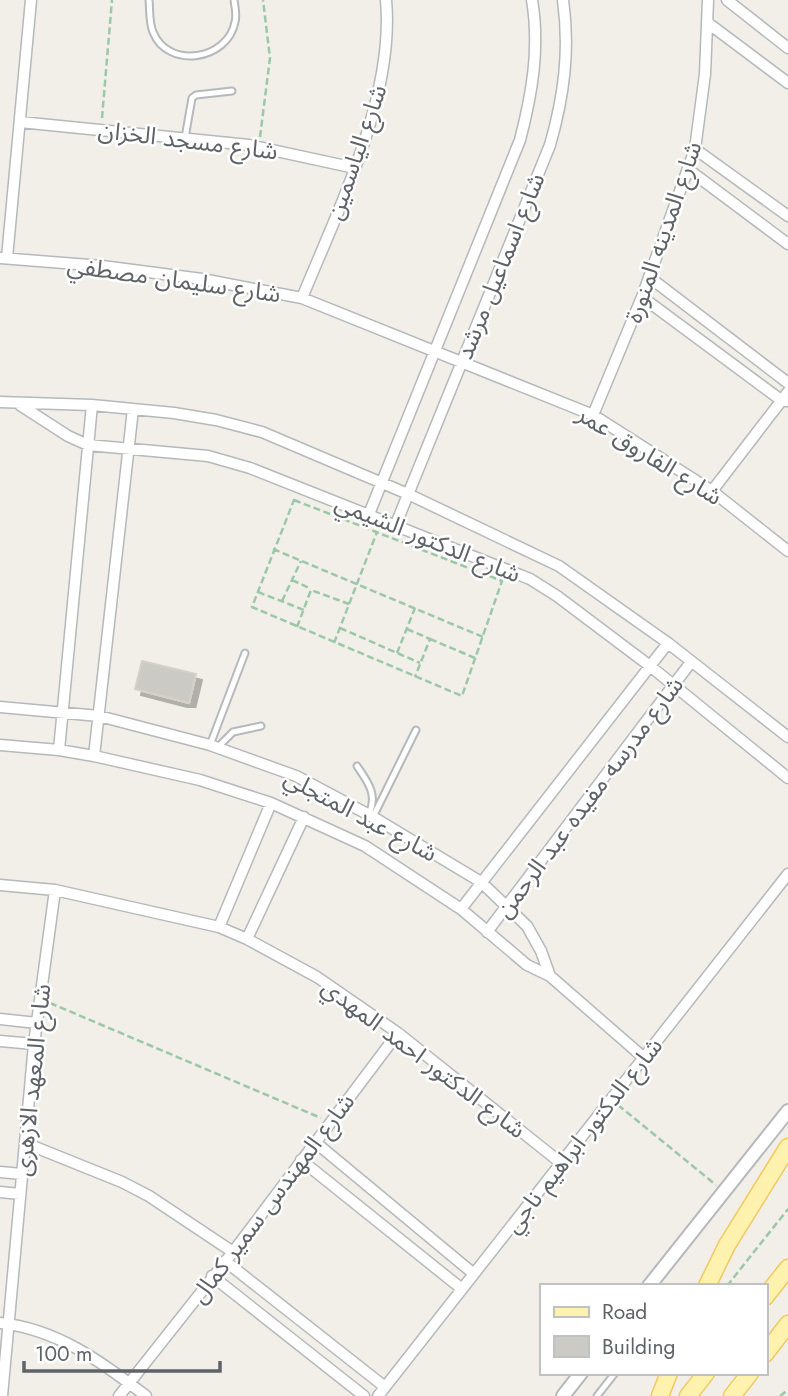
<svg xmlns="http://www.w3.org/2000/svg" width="788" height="1396" font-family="Jost,'Noto Sans Arabic',sans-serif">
  <defs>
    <filter id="shadow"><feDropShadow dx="6" dy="6" stdDeviation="0" flood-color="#0004"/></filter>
  </defs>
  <rect width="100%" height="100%" fill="#f1efe8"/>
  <path fill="#cccac5" stroke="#d6d1c6" stroke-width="2" filter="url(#shadow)" d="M142 661 196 674 189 703 135 689Z"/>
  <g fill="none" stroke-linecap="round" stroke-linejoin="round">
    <g stroke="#b5b8bc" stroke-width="9">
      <path id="service" d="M149 0C150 10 149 23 153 32 168 70 228 60 235 22 237 15 235 7 234 0
        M185 138 192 98 196 95 232 91
        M210 745 245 653
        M217 748 233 732 261 726
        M357 766C368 782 378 795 369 814
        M373 817 416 730
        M597 1396 615 1373"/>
    </g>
    <g stroke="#b5b8bc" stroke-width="13">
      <path id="minor" d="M727 0 788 48
        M708 23 788 83
        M20 122 249 145 355 168
        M695 149 788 216
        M689 170 788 244
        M0 258 102 266 202 279 302 298 593 415 712 491 788 551
        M7 258 31 0
        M649 277 788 383
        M642 297 781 400 788 401
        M302 298C338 210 395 96 386 0
        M0 402 92 405 174 413 216 420 262 432 408 494 559 566 668 643 788 737
        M20 405 68 436 88 445 208 456 250 468 530 579 557 596 650 666 788 778
        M593 415 642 297 695 149 705 74 708 0
        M712 491 788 392
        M369 514 520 140C532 94 540 48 532 0
        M396 524 550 145C564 96 570 50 563 0
        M0 707 99 716 210 745 296 776 373 817 481 882 527 926 541 951 550 976
        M0 745 59 750 94 756 200 780 271 803 365 846 461 909 527 965 550 976 643 1057
        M59 750 92 405
        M94 756 133 409
        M0 885 55 890 219 927 247 939 317 977 398 1033 561 1163
        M461 909 668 643
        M219 927 271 803
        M487 932 691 662
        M247 939 304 817
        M0 1019 37 1023
        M0 1041 34 1044
        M315 1142 474 1274
        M25 1143 122 1182 149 1196 233 1252
        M301 1160 462 1289
        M0 1172 22 1174
        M0 1192 20 1194
        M225 1261 385 1387
        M212 1276 364 1396
        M0 1323C57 1329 102 1362 146 1396
        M2 1396 34 1044 55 890
        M119 1396 233 1252 398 1033
        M378 1396 788 874"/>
    </g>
    <g stroke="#b5b8bc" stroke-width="16">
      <path id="tertiary" d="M649 1286 788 1111
        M563 1396 581 1373"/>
    </g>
    <g stroke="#f2c960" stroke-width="19">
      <path id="primary" d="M707 1286 727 1245 788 1147
        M765 1297 788 1268
        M765 1354 788 1324
        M660 1396 669 1373
        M688 1396 706 1373
        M732 1396 750 1373"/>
    </g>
    <path stroke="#9cc7a9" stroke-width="2.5" stroke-dasharray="7 3.5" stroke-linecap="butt" d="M102 118 112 0
      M260 137 270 58 263 0
      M294 500 502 581 462 696 252 607Z
      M273 549 483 637
      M292 580 311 589
      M258 592 304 610
      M282 601 301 561
      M297 627 311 590 349 604
      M340 628 420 663
      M407 629 430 639 415 677
      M430 639 475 658
      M334 643 377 532
      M397 653 415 608
      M50 1003 321 1118
      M618 1105 716 1185
      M727 1286 788 1209
      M780 1396 788 1390"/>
    <use href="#service" stroke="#fff" stroke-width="5"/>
    <use href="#minor" stroke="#fff" stroke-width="10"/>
    <use href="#tertiary" stroke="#fff" stroke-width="12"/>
    <use href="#primary" stroke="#fff2af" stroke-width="16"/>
  </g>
  <g text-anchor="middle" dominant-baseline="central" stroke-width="5" stroke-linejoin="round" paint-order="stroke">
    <g font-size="24" fill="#5f6368" stroke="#fff">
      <text transform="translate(188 140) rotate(7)">شارع مسجد الخزان</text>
      <text transform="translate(356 152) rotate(-71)">شارع الياسمين</text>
      <text transform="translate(663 232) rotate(-71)">شارع المدينه المنورة</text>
      <text transform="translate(500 266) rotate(-68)">شارع اسماعيل مرشد</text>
      <text transform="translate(174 279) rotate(8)">شارع سليمان مصطفي</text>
      <text transform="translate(650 455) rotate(32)">شارع الفاروق عمر</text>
      <text transform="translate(428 538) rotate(22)">شارع الدكتور الشيمي</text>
      <text transform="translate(589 797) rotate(-53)">شارع مدرسه مفيده عبد الرحمن</text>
      <text transform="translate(361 815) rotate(28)">شارع عبد المتجلي</text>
      <text transform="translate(424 1058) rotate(37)">شارع الدكتور احمد المهدي</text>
      <text transform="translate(32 1080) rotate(-84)">شارع المعهد الازهرى</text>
      <text transform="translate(583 1135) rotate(-52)">شارع الدكتور ابراهيم ناجي</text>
      <text transform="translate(272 1198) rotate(-53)">شارع المهندس سمير كمال</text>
    </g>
  </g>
  <rect x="540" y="1284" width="228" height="91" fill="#ffffff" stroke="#bfc1c3" stroke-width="2"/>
  <rect x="554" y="1307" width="35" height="10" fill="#fff2af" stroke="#bfc1c3" stroke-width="2"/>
  <text x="602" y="1319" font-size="21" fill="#5f6368">Road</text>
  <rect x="554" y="1336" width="35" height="21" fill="#cccac5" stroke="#bfc1c3" stroke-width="2"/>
  <text x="602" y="1354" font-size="21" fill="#5f6368">Building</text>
  <path d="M24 1361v10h196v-10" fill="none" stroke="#5f6368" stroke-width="3.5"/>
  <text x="35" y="1361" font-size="21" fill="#5f6368" stroke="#ffffff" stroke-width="5" paint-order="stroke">100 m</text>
</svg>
